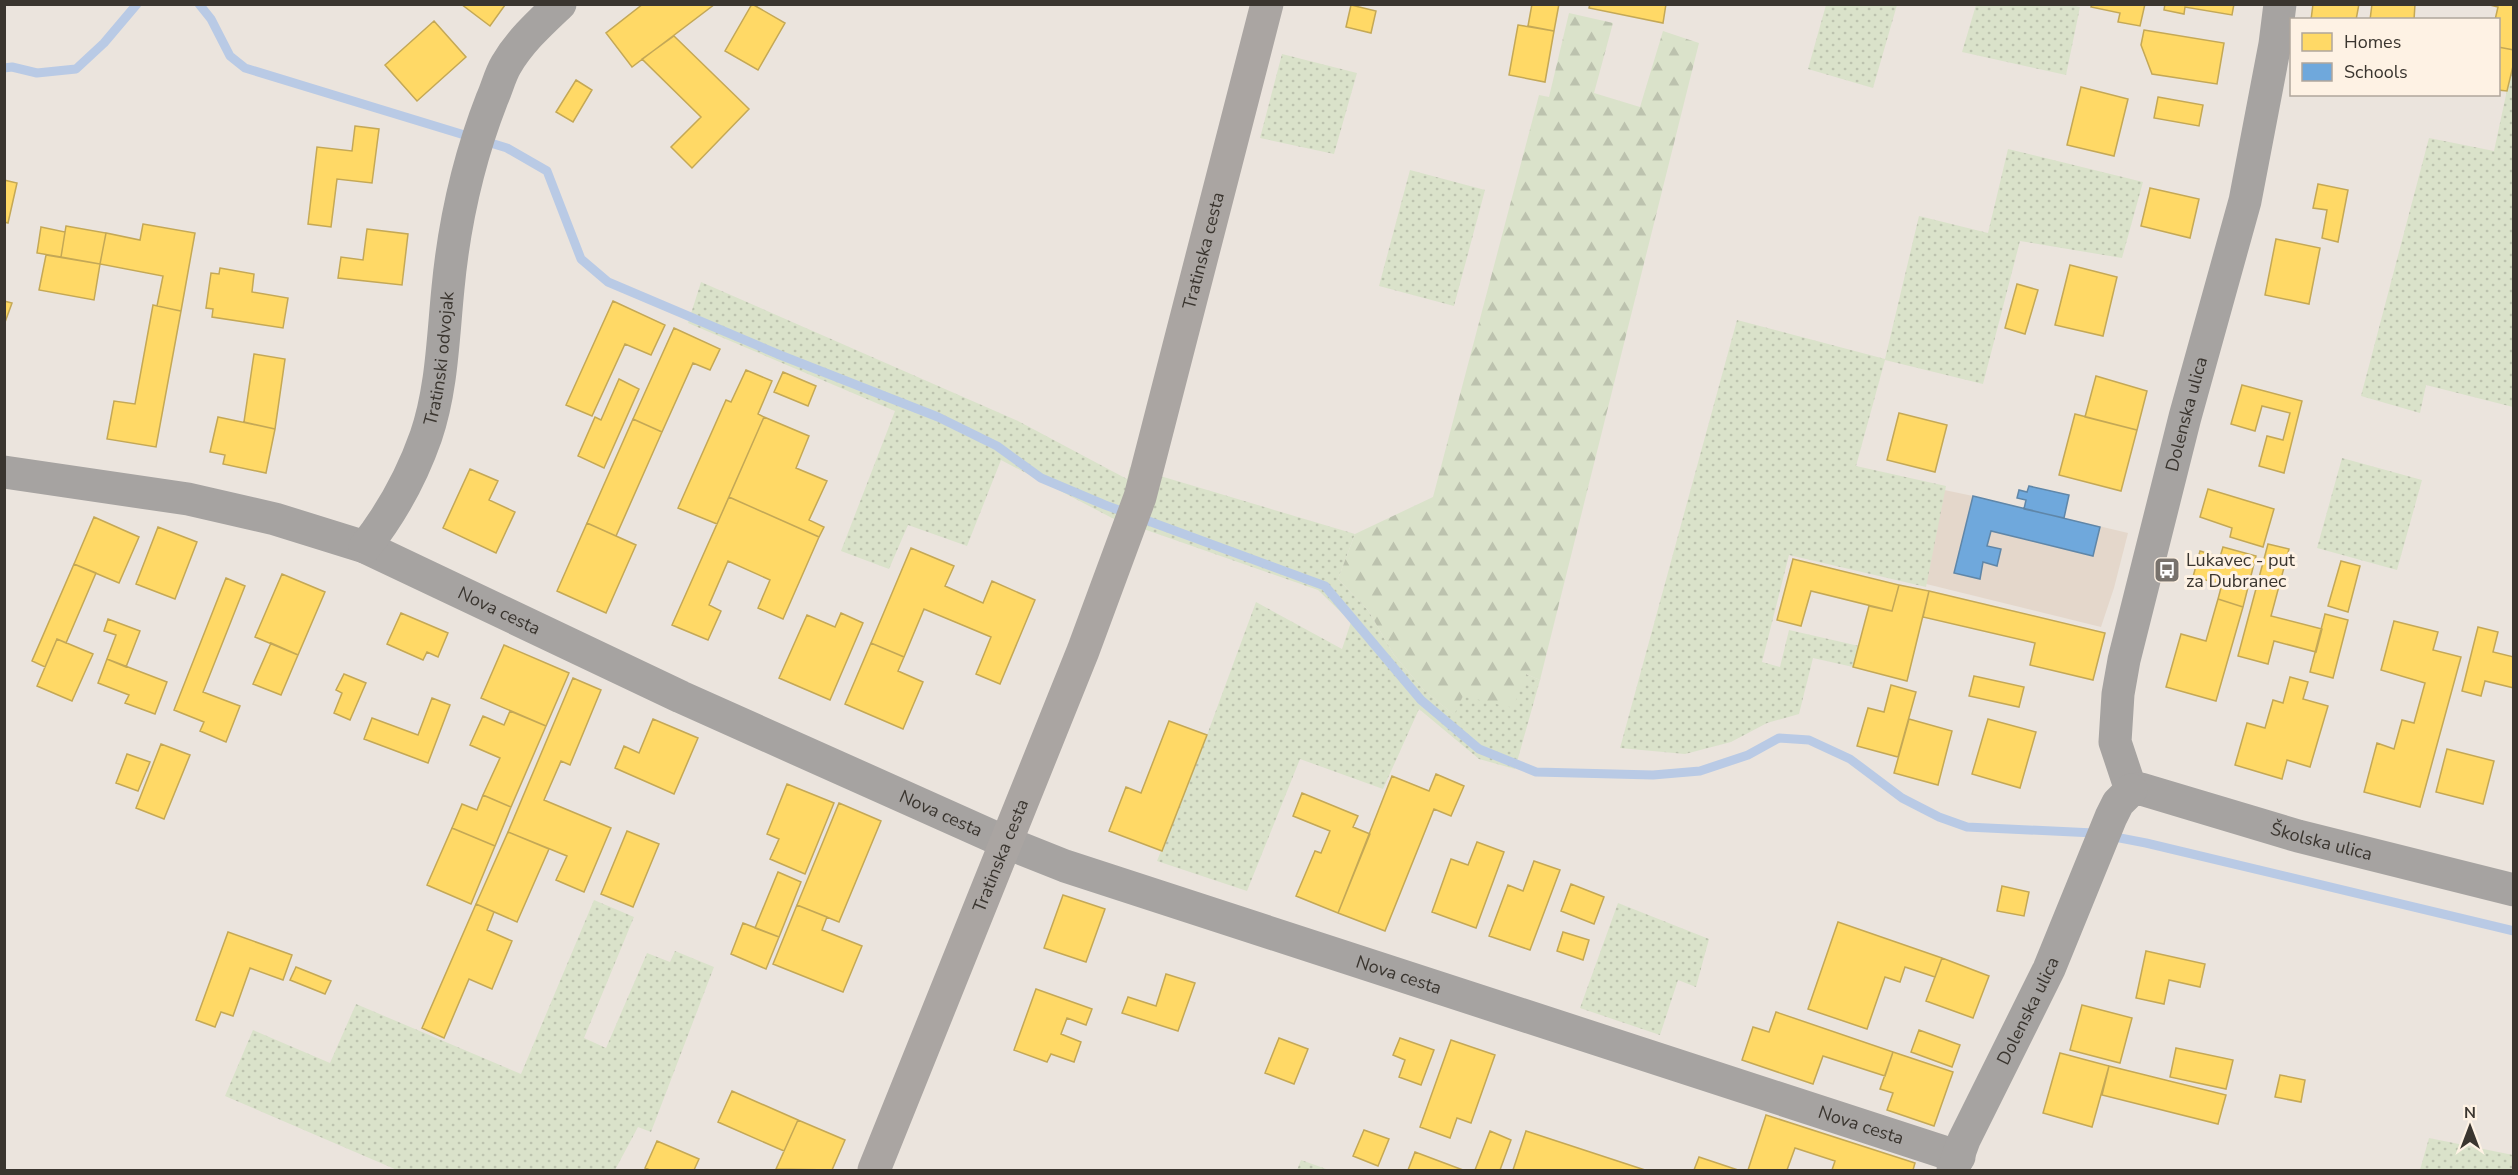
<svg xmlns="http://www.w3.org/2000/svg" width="2518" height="1175" font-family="'Nunito Sans',sans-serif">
  <defs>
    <pattern id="grass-dots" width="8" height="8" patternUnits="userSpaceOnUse" patternTransform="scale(1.5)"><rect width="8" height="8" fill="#dae2ca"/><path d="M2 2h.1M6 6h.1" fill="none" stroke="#bcc2ae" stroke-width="1.8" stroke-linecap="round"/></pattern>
    <pattern id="forest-firs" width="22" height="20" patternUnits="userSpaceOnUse" patternTransform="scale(1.5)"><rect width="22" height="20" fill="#dae2ca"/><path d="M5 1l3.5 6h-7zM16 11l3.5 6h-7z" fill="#bcc2ae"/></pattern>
  </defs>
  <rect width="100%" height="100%" fill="#ebe4dd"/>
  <path fill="#e4d7cb" d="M1710 441 1973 496 2128 533 2114 588 2101 627 1687 525Z"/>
  <path fill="url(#grass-dots)" d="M1826 5H1897L1873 88 1808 69Z
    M2071 5 2080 7 2066 75 1962 52 1976 5Z
    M1282 54 1357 73 1334 154 1260 138Z
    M2513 62V407L2426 385 2420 413 2361 396 2429 138 2494 151Z
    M2008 149 2143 182 2122 258 2020 241 1983 384 1885 360 1856 466 1946 486 1926 587 1789 555 1762 662 1780 667 1789 630 1859 646 1853 667 1813 658 1799 714 1767 723 1731 742 1685 754 1620 748 1737 320 1885 359 1919 216 1988 233Z
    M1410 170 1485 190 1454 306 1379 286Z
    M701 282 1018 421 1127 479 1130 467 1355 534 1338 579 1368 610 1394 655 1424 690 1453 714 1463 696 1526 674 1540 680 1515 769 1479 759 1419 709 1383 789 1300 759 1247 891 1157 861 1207 735 1256 602 1342 649 1351 622 1318 590 1112 518 1001 460 967 546 908 525 889 569 841 551 895 411 688 323Z
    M2342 458 2422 480 2397 570 2317 548Z
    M594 900 634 917 584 1038 606 1048 647 953 670 962 675 951 714 967 651 1132 638 1127 615 1170H397L225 1096 253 1030 330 1063 356 1004 521 1074Z
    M1618 903 1709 939 1696 987 1678 980 1660 1035 1580 1008Z
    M2429 1138 2513 1155V1170H2420Z
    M1301 1160 1329 1170H1297Z"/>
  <path fill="url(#forest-firs)" d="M1569 13 1613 23 1594 93 1640 107 1663 31 1699 43 1540 680 1526 674 1513 708 1463 696 1454 715 1424 690 1394 655 1368 610 1338 579 1355 534 1433 497 1539 95 1549 97Z"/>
  <path fill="#ffd966" stroke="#c4a856" stroke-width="1.5" d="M461 4H503L505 5 490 26Z
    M643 4H715L632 67 606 33Z
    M752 4 785 23 758 70 725 51Z
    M1532 4H1559L1554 31 1528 26Z
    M1590 4H1666L1663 23 1589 8Z
    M2092 4H2145L2140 26 2118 22 2120 13 2091 7Z
    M2165 4H2234L2232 15 2185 7 2184 14 2164 10Z
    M2313 4H2359L2356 20H2311Z
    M2372 4H2415L2414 20H2370Z
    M2486 4H2514V50L2498 47V20H2495L2498 7Z
    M1351 5 1376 11 1371 33 1346 27Z
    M434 21 466 57 417 101 385 65Z
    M1518 25 1554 31 1545 82 1509 75Z
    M2144 30 2224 43 2217 84 2152 74 2141 45Z
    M674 36 749 109 692 168 671 147 701 117 642 59Z
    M2498 47 2514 50V62L2507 91 2498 90Z
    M576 80 592 90 573 122 556 112Z
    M2081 87 2128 99 2114 156 2067 145Z
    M2158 97 2203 105 2199 126 2154 118Z
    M355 126 379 129 372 183 337 179 331 227 308 224 317 147 352 151Z
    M4 180 17 183 8 223 4 222Z
    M2318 184 2348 190 2338 242 2322 238 2327 210 2313 208Z
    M2150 188 2199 199 2190 238 2141 226Z
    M143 224 195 233 181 311 157 306 163 276 100 264 106 233 140 240Z
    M66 226 106 233 100 264 61 257Z
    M41 227 65 232 61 257 37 253Z
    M367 229 408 234 402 285 338 278 341 257 363 260Z
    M2276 239 2320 248 2309 304 2265 295Z
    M46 255 100 264 94 300 39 290Z
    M2070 265 2117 277 2103 336 2055 325Z
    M220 268 254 274 252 292 288 298 283 328 212 317 213 309 206 308 211 273 219 274Z
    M2017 284 2038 290 2025 334 2005 328Z
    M4 301 12 303 4 325Z
    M613 301 665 325 651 355 625 344 592 416 566 405Z
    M153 305 181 311 156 447 107 439 114 401 135 404Z
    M674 328 720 349 710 370 693 363 662 432 633 419Z
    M254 354 285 359 275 429 244 422Z
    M746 370 772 381 758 414 764 417 717 524 678 508 726 400 731 402Z
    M783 372 816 386 808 406 774 392Z
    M2096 376 2147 391 2137 430 2085 417Z
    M619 379 639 389 604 468 578 456 595 417 601 420Z
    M2242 385 2302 401 2284 473 2259 466 2267 436 2283 440 2290 413 2262 406 2255 431 2231 424Z
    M1899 413 1947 425 1935 472 1887 460Z
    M2075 414 2137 430 2121 491 2059 475Z
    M218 417 275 429 266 473 223 464 225 455 210 452Z
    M764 417 809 436 796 468 827 481 809 520 824 527 819 537 729 497Z
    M633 419 662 432 616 536 587 523Z
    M470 469 498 481 489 500 515 512 496 553 443 528Z
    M2208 489 2274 509 2263 547 2230 537 2232 528 2200 517Z
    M729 497 819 537 783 619 758 608 770 580 728 561 709 605 721 611 708 640 672 625Z
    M94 517 139 537 119 583 74 564Z
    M587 523 636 545 606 613 557 591Z
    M158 527 197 542 175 599 136 584Z
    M2268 544 2289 549 2271 616 2322 629 2316 652 2274 641 2268 664 2238 656Z
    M2223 547 2256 556 2243 607 2218 599 2222 584 2193 577 2200 551 2220 557Z
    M911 548 954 566 945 586 983 603 992 581 1035 600 1000 684 976 674 991 637 924 609 904 657 871 643Z
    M1793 559 1899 585 1892 611 1811 591 1801 626 1777 620Z
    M2341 561 2360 566 2348 612 2328 606Z
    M74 564 96 573 66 643 57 639 45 667 32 661Z
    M282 574 325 592 298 655 255 637Z
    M226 578 245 586 203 692 240 706 226 742 200 731 204 722 174 710Z
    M1899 585 1929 591 1907 681 1853 667 1869 606 1892 611Z
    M1929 591 2105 633 2093 680 2030 665 2035 643 1923 617Z
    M2218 599 2243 607 2216 701 2166 687 2181 634 2206 641Z
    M401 613 448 633 438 657 427 652 423 660 387 644Z
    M841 613 863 623 830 700 779 678 807 615 835 627Z
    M2325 614 2348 620 2333 678 2310 672Z
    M108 619 140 631 126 667 107 659 116 635 104 631Z
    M2394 621 2438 632 2433 650 2461 657 2420 807 2364 792 2377 743 2394 749 2402 720 2414 723 2425 683 2381 670Z
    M2478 627 2498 632 2493 652 2514 657V688L2485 681 2481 696 2462 691Z
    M57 639 93 654 72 701 37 686Z
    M271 643 298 655 281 695 253 684Z
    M871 643 904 657 898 671 923 682 903 729 845 704Z
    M504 645 569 673 546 726 481 698Z
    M107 659 167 682 155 714 125 703 129 695 98 683Z
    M344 674 366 683 350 720 334 713 342 693 336 690Z
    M1974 676 2024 687 2019 707 1969 696Z
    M2290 677 2308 682 2303 699 2328 706 2310 767 2287 760 2282 779 2235 765 2247 723 2265 728 2273 700 2283 703Z
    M573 678 601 690 570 765 561 761 544 800 611 828 584 892 556 880 567 856 508 832Z
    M1891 685 1916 692 1898 757 1857 746 1868 708 1884 712Z
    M432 698 450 705 428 763 364 739 372 718 418 735Z
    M510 711 546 726 511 807 483 795 500 758 470 745 483 716 504 725Z
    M653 719 698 738 674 794 615 768 624 746 639 753Z
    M1909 719 1952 731 1938 785 1894 773Z
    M1988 719 2036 732 2020 788 1972 774Z
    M1169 721 1207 735 1162 851 1109 831 1126 787 1141 793Z
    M161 744 190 755 164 819 136 808Z
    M2447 749 2494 761 2483 804 2436 792Z
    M127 754 150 762 138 791 116 783Z
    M1436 774 1464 786 1451 816 1434 809 1385 931 1338 913 1392 776 1429 791Z
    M787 784 834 803 805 874 770 859 779 839 767 834Z
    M1302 793 1358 816 1353 827 1370 834 1338 913 1296 896 1315 851 1321 853 1330 831 1293 816Z
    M483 795 511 807 495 846 452 828 462 804 477 810Z
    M839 803 881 821 839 922 797 905Z
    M452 828 495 846 471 904 427 885Z
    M627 831 659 844 633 907 601 894Z
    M508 832 549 849 517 922 476 904Z
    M1477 842 1504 852 1476 928 1432 912 1451 859 1468 865Z
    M1534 861 1560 870 1530 950 1489 936 1508 885 1523 891Z
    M778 872 801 882 779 937 755 928Z
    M1571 884 1604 897 1594 924 1561 911Z
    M2002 886 2029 892 2024 916 1997 911Z
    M1063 895 1105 909 1086 962 1044 948Z
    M476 904 494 912 487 930 512 941 492 989 469 979 444 1038 422 1028Z
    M797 905 827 917 822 930 862 946 843 992 773 964Z
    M1838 922 1942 958 1935 977 1905 967 1900 982 1885 977 1867 1029 1808 1009Z
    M743 923 779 937 766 969 731 954Z
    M228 932 292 955 283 980 250 968 233 1016 221 1012 215 1027 196 1020Z
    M1563 932 1589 940 1583 960 1557 951Z
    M2146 951 2205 964 2200 987 2169 980 2164 1004 2136 998Z
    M1942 958 1989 976 1973 1018 1926 1001Z
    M296 967 331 981 325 994 290 980Z
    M1166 974 1195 983 1178 1031 1122 1013 1128 997 1156 1006Z
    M1036 989 1092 1009 1086 1025 1067 1018 1061 1034 1081 1042 1074 1062 1051 1054 1047 1062 1014 1050Z
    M2082 1005 2132 1018 2120 1063 2070 1050Z
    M1776 1012 1893 1052 1885 1076 1823 1056 1813 1084 1742 1060 1753 1027 1769 1032Z
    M1919 1030 1960 1045 1952 1067 1911 1052Z
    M1279 1038 1308 1049 1294 1084 1265 1073Z
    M1400 1038 1434 1050 1421 1085 1399 1077 1405 1060 1393 1055Z
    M1451 1040 1495 1055 1471 1123 1457 1118 1450 1138 1420 1127Z
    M2176 1048 2233 1060 2226 1089 2170 1077Z
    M1893 1052 1953 1072 1934 1126 1887 1110 1893 1093 1880 1089Z
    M2060 1053 2109 1066 2092 1127 2043 1113Z
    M2109 1066 2226 1095 2218 1124 2102 1095Z
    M2280 1075 2305 1080 2301 1102 2275 1097Z
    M732 1091 798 1120 784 1151 718 1122Z
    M1766 1115 1915 1163 1913 1170H1832L1835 1161 1795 1148 1787 1170H1748Z
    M798 1120 845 1140 832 1170 776 1169Z
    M1364 1130 1389 1139 1378 1166 1353 1156Z
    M1490 1131 1511 1140 1500 1170H1475Z
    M1526 1131 1645 1170H1513Z
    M657 1141 699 1159 694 1170H650L645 1168Z
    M1415 1152 1463 1170H1408Z
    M1699 1157 1738 1170H1694Z"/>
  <path fill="#6fa8dc" stroke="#5f86a8" stroke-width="1.5" d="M2029 486 2069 495 2064 518 2024 509 2026 500 2017 498 2019 490 2027 492Z
    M1973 496 2100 527 2093 556 1991 531 1987 546 2001 549 1997 566 1983 562 1980 579 1954 573Z"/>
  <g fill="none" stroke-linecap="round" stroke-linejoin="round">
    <path stroke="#b9cae5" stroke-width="9" d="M199 4 211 19 230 56 245 68 507 148 547 171 581 259 608 282 780 355 938 417 997 446 1041 478 1105 505 1325 586 1421 700 1479 749 1536 772 1653 775 1700 771 1748 755 1779 738 1809 740 1850 759 1902 798 1939 817 1967 827 2094 833 2146 843 2514 931
      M4 68 12 67 37 73 76 69 104 43 137 4"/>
    <g stroke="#a6a3a1" stroke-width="33">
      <path id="s1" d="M4 472 188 499 275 519 365 547 681 697 1005 842 1065 866 1959 1157"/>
      <path id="s2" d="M365 547C391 514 412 476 426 436 442 389 443 337 448 288 454 225 469 158 492 99 497 88 500 75 506 65 520 41 540 23 560 4"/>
      <path id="s3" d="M2131 790 2115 742 2118 694 2124 660 2185 417 2245 201 2275 44 2280 4"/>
      <path id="s4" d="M2131 790 2141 789 2298 836 2514 890"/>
      <path id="s5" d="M1953 1170 1964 1140 2049 969 2111 817 2118 803 2131 790"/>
    </g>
    <path stroke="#aaa5a2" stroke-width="33" id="s6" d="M874 1170 1083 651 1140 497 1267 4"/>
  </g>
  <defs>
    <g id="bus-square" transform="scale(1.35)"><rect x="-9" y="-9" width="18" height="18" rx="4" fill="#78726c" stroke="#fef2e4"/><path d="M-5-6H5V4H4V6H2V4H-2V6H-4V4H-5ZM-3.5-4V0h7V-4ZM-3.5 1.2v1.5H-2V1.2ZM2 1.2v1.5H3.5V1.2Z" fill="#fff"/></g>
  </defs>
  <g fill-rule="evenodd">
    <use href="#bus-square" x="2167" y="570"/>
  </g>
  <g text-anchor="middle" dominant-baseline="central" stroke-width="6" stroke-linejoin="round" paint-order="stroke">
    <g font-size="18" fill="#3a352f" stroke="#fef2e4">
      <text stroke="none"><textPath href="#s6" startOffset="978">Tratinska cesta</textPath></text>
      <text stroke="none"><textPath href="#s2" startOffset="206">Tratinski odvojak</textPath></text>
      <text stroke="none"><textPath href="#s3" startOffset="387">Dolenska ulica</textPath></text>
      <text stroke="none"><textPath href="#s1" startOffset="518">Nova cesta</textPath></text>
      <text stroke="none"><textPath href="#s1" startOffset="1004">Nova cesta</textPath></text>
      <text stroke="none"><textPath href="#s4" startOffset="198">Školska ulica</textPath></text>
      <text stroke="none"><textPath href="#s6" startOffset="339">Tratinska cesta</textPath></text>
      <text stroke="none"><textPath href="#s1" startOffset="1490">Nova cesta</textPath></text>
      <text stroke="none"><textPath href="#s5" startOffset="176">Dolenska ulica</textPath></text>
      <text stroke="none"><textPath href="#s1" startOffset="1976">Nova cesta</textPath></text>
    </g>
    <g font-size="18" fill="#3a352f" stroke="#fef2e4" text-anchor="start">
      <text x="2186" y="560">Lukavec - put<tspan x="2186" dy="21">za Dubranec</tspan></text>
    </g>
  </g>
  <rect width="2518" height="1175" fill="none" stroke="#3a352f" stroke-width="12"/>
  <rect x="2290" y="18" width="210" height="78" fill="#fef2e4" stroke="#b0a69c" stroke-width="1.5"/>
  <rect x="2302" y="33" width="30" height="18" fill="#ffd966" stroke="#b0a69c" stroke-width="1.5"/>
  <text x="2344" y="48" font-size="18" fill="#3a352f">Homes</text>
  <rect x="2302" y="63" width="30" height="18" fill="#6fa8dc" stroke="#b0a69c" stroke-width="1.5"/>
  <text x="2344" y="78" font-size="18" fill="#3a352f">Schools</text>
  <g transform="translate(2470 1127)" stroke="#fef2e4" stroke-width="4.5" paint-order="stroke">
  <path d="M0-4.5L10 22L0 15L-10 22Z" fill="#3a352f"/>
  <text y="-9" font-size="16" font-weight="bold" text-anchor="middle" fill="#3a352f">N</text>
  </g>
</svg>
